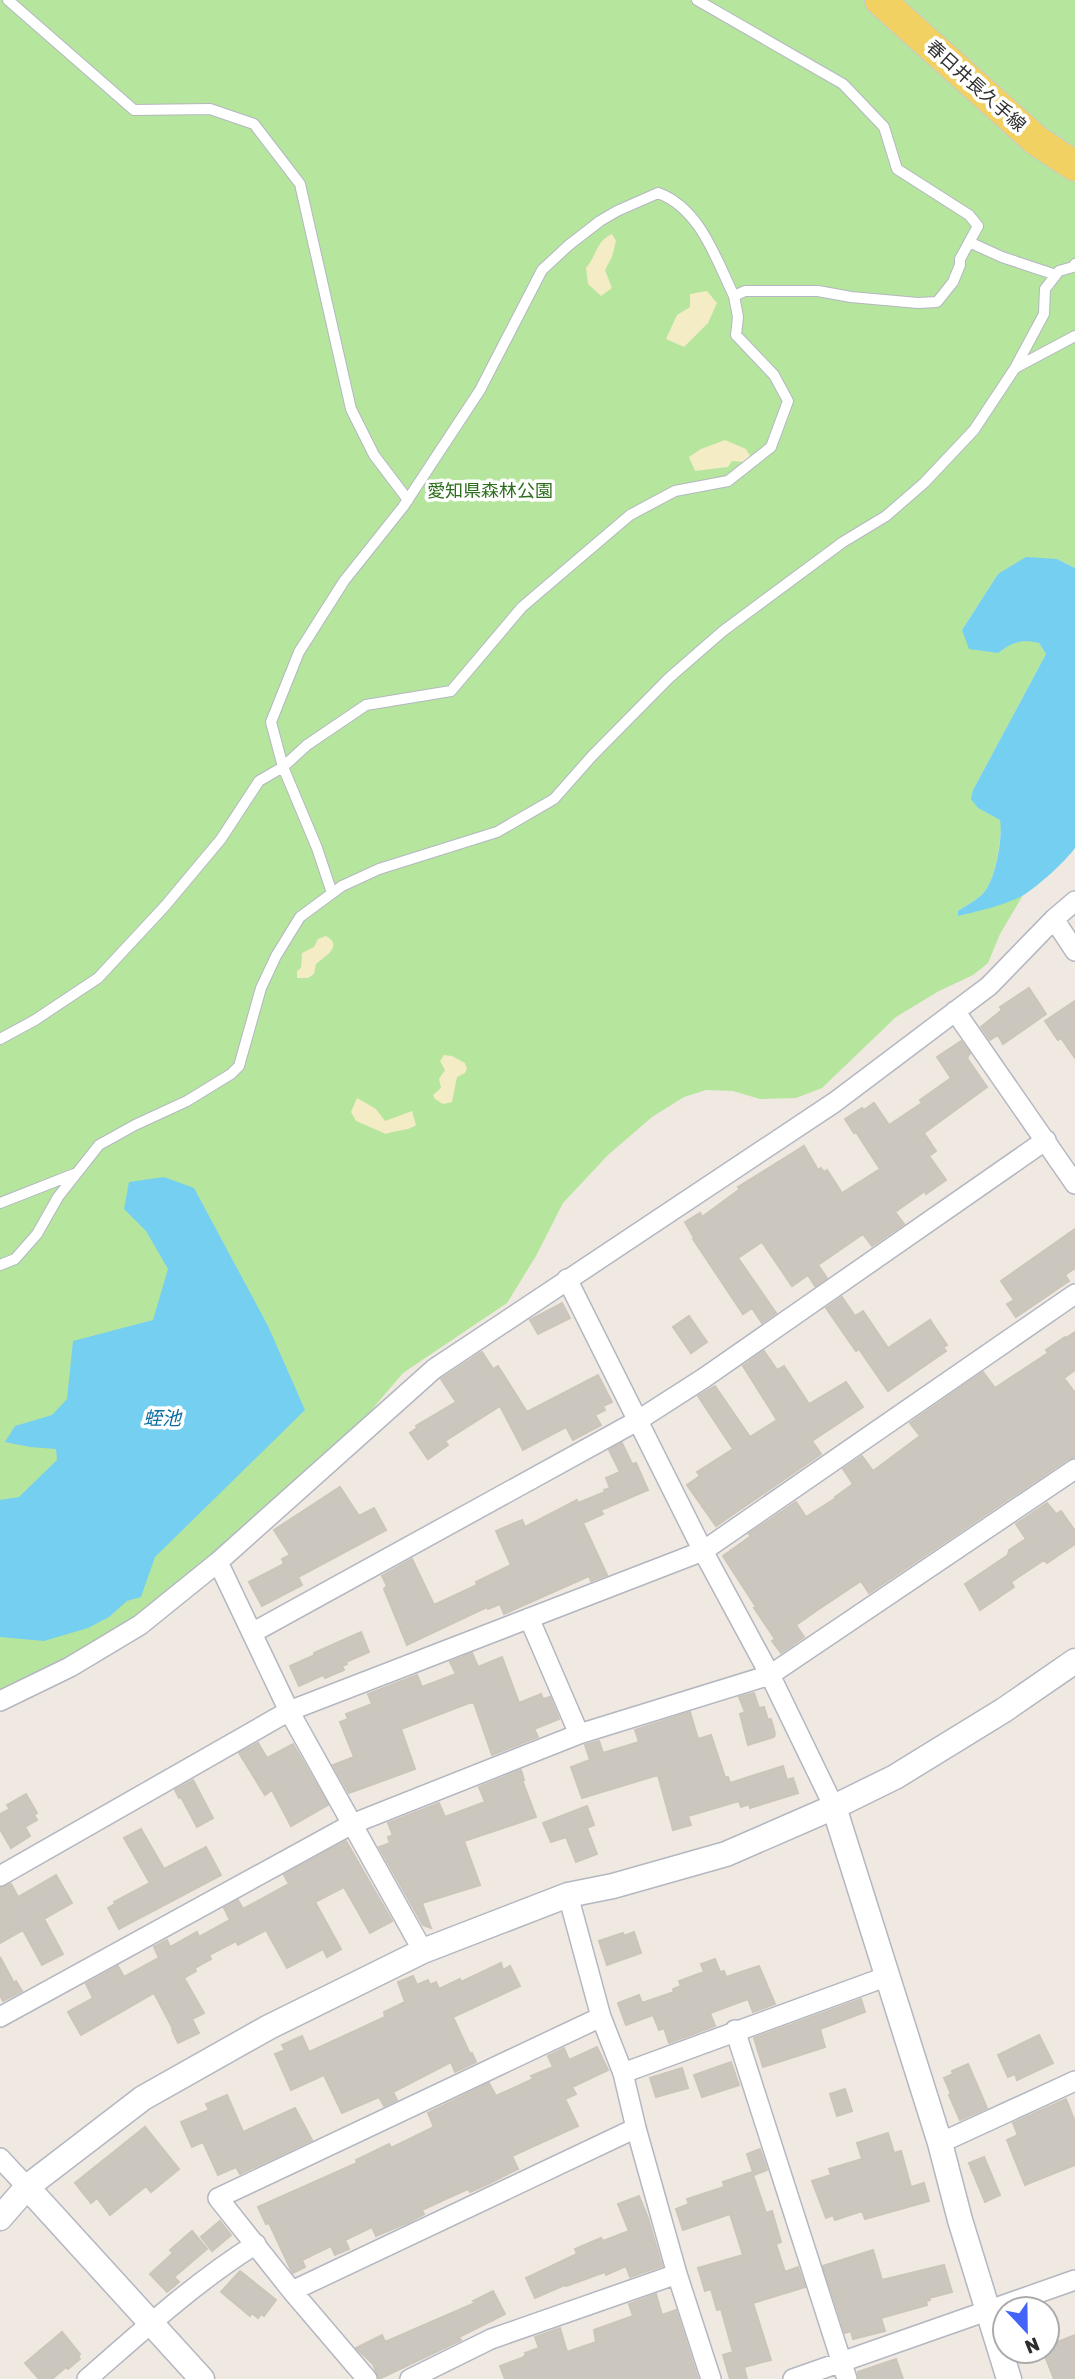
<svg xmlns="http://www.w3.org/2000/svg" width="1075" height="2379" font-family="Rubik,'Noto Sans JP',sans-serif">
  <rect width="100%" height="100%" fill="#efe9e1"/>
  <path fill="#b6e59e" d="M0 0H1075V568L1057 559 998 574 962 630 1009 645 1025 639 1039 643 1046 654 973 790 978 808 1001 820C1002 836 996 878 985 891 979 899 967 905 958 911V916L998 905 1023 895 1000 934 988 963 973 975 939 991 896 1017 822 1088 796 1098 760 1099 733 1091 706 1090 684 1097 652 1117 608 1155 563 1203 536 1256 507 1303 403 1373 339 1448 138 1619 0 1696Z"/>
  <path fill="#f3ecc5" d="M612 234 616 241 612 257 605 270 612 288 601 296 588 284 586 268C597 255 596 241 612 234Z
    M707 291 717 303 708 323 684 347 666 339 677 315 690 307V294Z
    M725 440 746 449 750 456 744 462 732 461 728 467 695 471 689 457 701 449Z
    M326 936C344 946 325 956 316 964L314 974 308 978H297V971L301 968 302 953 314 947 318 939Z
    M444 1055 452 1056 465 1063 467 1069 465 1073 457 1077 452 1102 443 1104 435 1099 433 1095 441 1088 439 1079 445 1070 440 1061Z
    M357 1098 376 1109 385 1121 412 1111 416 1125C408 1131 396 1130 386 1134L356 1121 351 1112Z"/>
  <path fill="#75cff0" d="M1026 557 1057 559 1075 568V848C1065 862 1037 887 1022 896 1002 906 979 911 958 916V911C967 905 979 899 985 891 996 877 1003 836 1000 820L978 808 971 799 973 790 1046 654 1039 643C1022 639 1012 642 998 653L969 649 962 630 998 574Z
    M164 1177 194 1188 268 1326 305 1410 155 1557 141 1597 127 1601 109 1617 88 1628 44 1641 0 1637V1500L19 1497 57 1460 56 1449 30 1447 5 1442 15 1426 52 1415 67 1399 73 1341 153 1320 168 1269 146 1231 124 1209 129 1182Z"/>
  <path fill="#cbc7bf" stroke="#cbc5ba" stroke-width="2" d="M1029 988 1046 1014 1003 1044 998 1035 990 1040 981 1027 1002 1010 1000 1007Z
    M1075 1001V1058L1061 1038 1058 1040 1045 1021Z
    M961 1041 970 1053 967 1058 987 1087 924 1133 936 1151 929 1156 946 1180 926 1194 925 1191 895 1212 904 1224 872 1246 863 1234 818 1265 827 1278 815 1286 808 1275 792 1286 762 1242 738 1258 776 1313 762 1323 752 1308 743 1314 693 1239 694 1238 685 1222 700 1213 702 1217 740 1189 738 1187 804 1146 818 1170 821 1168 824 1172 827 1170 842 1193 880 1169 856 1132 854 1133 845 1119 862 1108 864 1110 874 1103 889 1125 922 1103 920 1100 951 1078 937 1057Z
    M1075 1229V1268L1065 1275 1069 1281 1016 1317 1007 1304 1014 1300 1001 1281Z
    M842 1297 855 1316 863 1311 888 1348 930 1320 947 1345 943 1347 946 1351 888 1391 859 1349 856 1351 826 1308Z
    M562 1303 570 1318 538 1334 530 1320Z
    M689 1316 707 1342 691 1353 673 1327Z
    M1075 1332V1370L1064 1378 1075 1393V1457L1068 1459 869 1593 861 1581 816 1611 796 1625 804 1637 781 1653 772 1641 775 1639 754 1608 756 1607 723 1556 751 1536 749 1534 796 1502 806 1517 836 1498 835 1497 853 1484 843 1469 862 1456 873 1471 920 1436 910 1423 983 1372 995 1388 1048 1353 1046 1350 1065 1337 1066 1338Z
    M764 1351 777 1370 784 1366 809 1404 846 1382 863 1407 812 1441 821 1454 716 1526 687 1485 700 1476 697 1472 733 1449 698 1396 715 1386 750 1437 777 1420 743 1366Z
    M482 1352 493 1369 498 1366 527 1412 598 1375 612 1402 603 1406 605 1410 595 1415 601 1425 573 1440 566 1427 523 1450 500 1406 445 1441 448 1445 428 1459 410 1433 417 1428 416 1426 456 1402 441 1379Z
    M622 1443 632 1464 636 1463 648 1490 601 1510 603 1514 583 1523 607 1575 591 1581 589 1576 504 1614 500 1604 488 1609 487 1607 407 1645 384 1589 387 1586 382 1576 412 1559 434 1605 477 1585 476 1582 511 1565 496 1531 522 1520 525 1527 577 1500 578 1503 605 1492 604 1490 610 1488 606 1478 620 1472 609 1450Z
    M340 1487 359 1516 374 1508 386 1530 298 1577 302 1585 262 1606 249 1582 284 1564 282 1559 290 1555 274 1530Z
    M1047 1503 1056 1514 1061 1511 1075 1531V1544L1047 1563 1044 1560 1011 1582 1014 1587 980 1610 965 1584 1008 1555 1009 1550 1026 1539 1016 1524Z
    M361 1632 369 1652 346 1662 347 1664 342 1666 344 1670 325 1678 323 1675 299 1686 290 1666 315 1655 314 1653Z
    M472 1653 478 1667 502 1657 519 1703 541 1694 543 1699 550 1697 559 1719 534 1729 538 1737 492 1755 474 1703H469L401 1729 415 1769 349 1793 333 1765 354 1757 340 1722 348 1719 346 1714 372 1704 368 1694 417 1675 422 1687 456 1674 450 1662Z
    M754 1693 759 1708 764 1707 768 1720 771 1719 775 1734 774 1737 748 1745 740 1714 745 1712 739 1697Z
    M690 1712 698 1739 711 1735 725 1777H728L730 1783 783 1766 787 1780 793 1778 798 1793 750 1808 749 1804 741 1807 739 1801 688 1816 691 1825 673 1830 658 1775 582 1798 571 1767 590 1760 585 1745 599 1741 603 1753 639 1742 635 1730Z
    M258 1743 267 1758 293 1744 328 1805 291 1826 272 1790 265 1795 239 1753Z
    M521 1770 524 1780H522L536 1817 464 1841 480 1885 422 1903 431 1928 423 1925 379 1847 390 1843 388 1837 393 1835 388 1823 439 1803 445 1817 485 1802 479 1787Z
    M193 1780 213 1818 197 1827 181 1797 179 1798 175 1790Z
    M26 1794 37 1813 34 1815 37 1820 25 1827 30 1836 11 1848 0 1829V1814L10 1809 7 1805Z
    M587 1806 594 1825 587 1828 597 1854 576 1862 566 1837 551 1842 543 1823Z
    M141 1829 164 1869 206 1847 221 1875 119 1929 108 1908 115 1904 114 1902 150 1883 124 1838Z
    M346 1841 392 1921 370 1933 344 1887 315 1902 341 1949 327 1957 323 1949 287 1968 266 1930 238 1945 236 1941 209 1955 211 1959 195 1968 196 1971 184 1978 204 2013 192 2019 199 2033 178 2043 172 2030 173 2029 154 1993 81 2035 68 2012 93 1998 86 1984 118 1966 124 1977 159 1958 154 1947 167 1940 170 1947 197 1932 199 1937 230 1920 224 1908 238 1900 243 1909 289 1884 284 1875Z
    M56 1875 72 1903 44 1919 63 1954 42 1965 23 1930 0 1943V1888L11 1884 18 1897Z
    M634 1932 641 1953 607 1965 599 1941 623 1933 624 1936Z
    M0 1957 14 1983 16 1981 22 1991 3 2001 0 1995Z
    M715 1959 720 1972 724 1971 726 1977 759 1966 775 2004 753 2012 748 1999 710 2013 715 2026 669 2043 664 2028 659 2030 653 2015 626 2025 618 2003 639 1995 642 2003 674 1992 673 1989 681 1986 679 1981 704 1972 701 1964Z
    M501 1963 503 1970 510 1966 520 1986 453 2017 470 2054 472 2053 476 2062 455 2072 451 2062 393 2092 397 2100 384 2106 379 2097 342 2113 324 2075 291 2090 275 2054 285 2050 282 2045 302 2036 309 2052 385 2017 384 2012 405 2002 398 1982 413 1976 417 1985 428 1980 430 1985 436 1982 439 1989 460 1979 461 1982Z
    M861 1999 865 2012 820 2029 825 2047 763 2067 754 2038Z
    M1039 2035 1053 2063 1017 2080 1015 2074 1008 2077 998 2055Z
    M597 2047 608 2070 572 2087 576 2094 565 2099 578 2126 512 2156 518 2169 488 2184 470 2192 468 2189 450 2197 422 2210 424 2214 409 2222 376 2236 372 2227 345 2240 349 2249 335 2255 331 2246 302 2260 305 2267 293 2273 291 2270 269 2223 266 2224 258 2207 357 2163 356 2160 389 2144 391 2148 434 2127 428 2113 489 2083 496 2096 533 2079 531 2076 553 2067 548 2056 564 2048 569 2060Z
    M731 2062 739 2085 702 2097 694 2075Z
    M968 2064 987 2108 960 2120 949 2095 951 2094 944 2078 953 2074 952 2071Z
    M682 2068 688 2088 656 2097 650 2078Z
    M845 2089 852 2111 837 2116 830 2094Z
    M227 2095 243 2132 295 2108 312 2140 240 2174 236 2167 218 2175 203 2142 192 2147 181 2122 209 2110 206 2104Z
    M1066 2099 1075 2122V2165L1025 2185 1007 2140 1018 2135 1013 2123Z
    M145 2127 179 2169 151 2192 146 2186 110 2215 97 2198 91 2203 75 2183Z
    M888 2133 894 2153 901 2151 911 2187 924 2183 929 2201 865 2219 862 2211 835 2220 833 2215 826 2218 812 2181 831 2175 829 2169 862 2159 857 2143Z
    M760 2149 767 2170 754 2175 747 2154Z
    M984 2157 1000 2195 985 2202 969 2163Z
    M752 2172 766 2213 772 2211 781 2242 776 2244 785 2272 798 2267 805 2287 753 2303 771 2360 744 2367 747 2379H730L723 2355 733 2352 721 2309 717 2310 711 2289 705 2291 698 2268 743 2255 730 2214 683 2230 676 2209 689 2204 687 2199 724 2187 723 2182Z
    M639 2196 648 2218 662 2266 630 2277 626 2266 606 2275 605 2272 566 2286 565 2285 535 2298 526 2278 577 2254 575 2249 601 2238 603 2241 629 2231 618 2204Z
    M220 2221 231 2235 212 2251 201 2237Z
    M192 2231 207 2249 174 2277 179 2282 167 2292 150 2274 173 2253 170 2250Z
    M873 2250 882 2280 944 2265 952 2292 929 2298 930 2300 926 2301 927 2305 881 2318 885 2331 853 2339 851 2331 845 2333 823 2266Z
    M240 2271 276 2300 264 2316 261 2314 258 2318 252 2313 250 2316 221 2292Z
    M493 2291 505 2314 459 2337 461 2340 379 2379 373 2364 356 2348 382 2335 385 2342 475 2303 473 2301Z
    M656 2294 662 2315 676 2310 698 2379H505L500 2366 522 2358 526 2355 525 2353 539 2348 535 2337 560 2328 567 2352 596 2342 594 2330 633 2316 629 2304Z
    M62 2332 80 2354 78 2357 80 2359 68 2369 66 2367 52 2379H39L25 2363Z
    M1075 2335V2379H1054L1043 2351H1047V2346Z
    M896 2359 903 2379H859L858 2372Z"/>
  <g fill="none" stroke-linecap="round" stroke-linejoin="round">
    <g stroke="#b4b7c1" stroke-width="12">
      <path id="service" d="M8 0 134 110 210 109 254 124 300 184 351 409 374 455 408 500
        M969 242 1002 257 1056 275
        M1015 368 1075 336
        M332 893 317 848 283 767 271 722 299 652 344 581 403 507 480 390 542 270 569 245 600 221 617 211 658 193C700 208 716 259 734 296
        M0 1039 35 1020 98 978 165 906 221 839 259 781 283 767 307 745 366 705 451 691 522 607 630 515 675 491 728 481 771 447 788 401 774 375 736 335 738 317 734 296 745 291H818L851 297 918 303 937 302 953 282 960 265V259L978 226 969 215 897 169 884 127 843 84 697 0
        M0 1203 74 1174
        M0 1265 15 1259 37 1234 58 1197 99 1145 135 1125 187 1101 231 1074 239 1066 261 988 276 956 300 917 342 886 379 869 497 832 554 799 592 756 669 678 723 631 843 542 886 516 924 483 974 430 1015 368 1044 314 1045 289 1059 271 1073 267 1075 264"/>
    </g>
    <g stroke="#b4b7c1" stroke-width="22">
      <path id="minor" d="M1054 919 1075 951
        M955 1011 1075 1184
        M567 1279 703 1551 770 1675 834 1807
        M218 1562 289 1711 423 1951
        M529 1618 579 1734
        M252 1633 637 1421 704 1378 1046 1140
        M0 1701 70 1667 140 1625 218 1562 434 1369 835 1102 989 986 1054 919 1075 901
        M0 1876 289 1711 703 1551 1075 1294
        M568 1895 601 2017
        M0 2017 352 1824 579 1734 770 1675 1075 1469
        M735 2030 847 2379
        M623 2073 888 1976
        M940 2143 1075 2081
        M0 2158 27 2187
        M292 2291 636 2128
        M87 2379C141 2332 195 2282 256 2244
        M367 2379 292 2291 218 2198 601 2017 623 2073 636 2128 677 2274 711 2379
        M410 2379 491 2339 677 2274
        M793 2379 1075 2280"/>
    </g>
    <g stroke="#b4b7c1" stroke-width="27">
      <path id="tertiary" d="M834 1807 940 2143 960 2220 1009 2379
        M27 2187 202 2379
        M0 2218 27 2187 143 2098 269 2027 423 1951 568 1895 613 1886 726 1854 834 1807 895 1777 1004 1710 1075 1661"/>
    </g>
    <g stroke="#c9c9c9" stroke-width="32">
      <path id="primary" d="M880 0 1037 141 1075 166"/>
    </g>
    <use href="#service" stroke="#fff" stroke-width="10"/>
    <use href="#minor" stroke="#fff" stroke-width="19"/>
    <use href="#tertiary" stroke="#fff" stroke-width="24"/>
    <use href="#primary" stroke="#f2d163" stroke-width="30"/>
  </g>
  <g text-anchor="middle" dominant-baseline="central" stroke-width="7" stroke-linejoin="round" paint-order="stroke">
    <g font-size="18" fill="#2e2e2e" stroke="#fff">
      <text transform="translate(976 86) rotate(42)">春日井長久手線</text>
    </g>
    <g font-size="18" fill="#2c6e1b" stroke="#fff">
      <text x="490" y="491">愛知県森林公園</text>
    </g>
    <g font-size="19" font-style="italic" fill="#0d6fa3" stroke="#fff">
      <text x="162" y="1418">蛭池</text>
    </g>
  </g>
  <g transform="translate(1026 2330) rotate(158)"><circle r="33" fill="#ffffff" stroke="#ababab" stroke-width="2"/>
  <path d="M0-5L12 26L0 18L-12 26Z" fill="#4264fb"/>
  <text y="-10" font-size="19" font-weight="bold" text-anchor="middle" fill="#2e2e2e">N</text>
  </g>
</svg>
